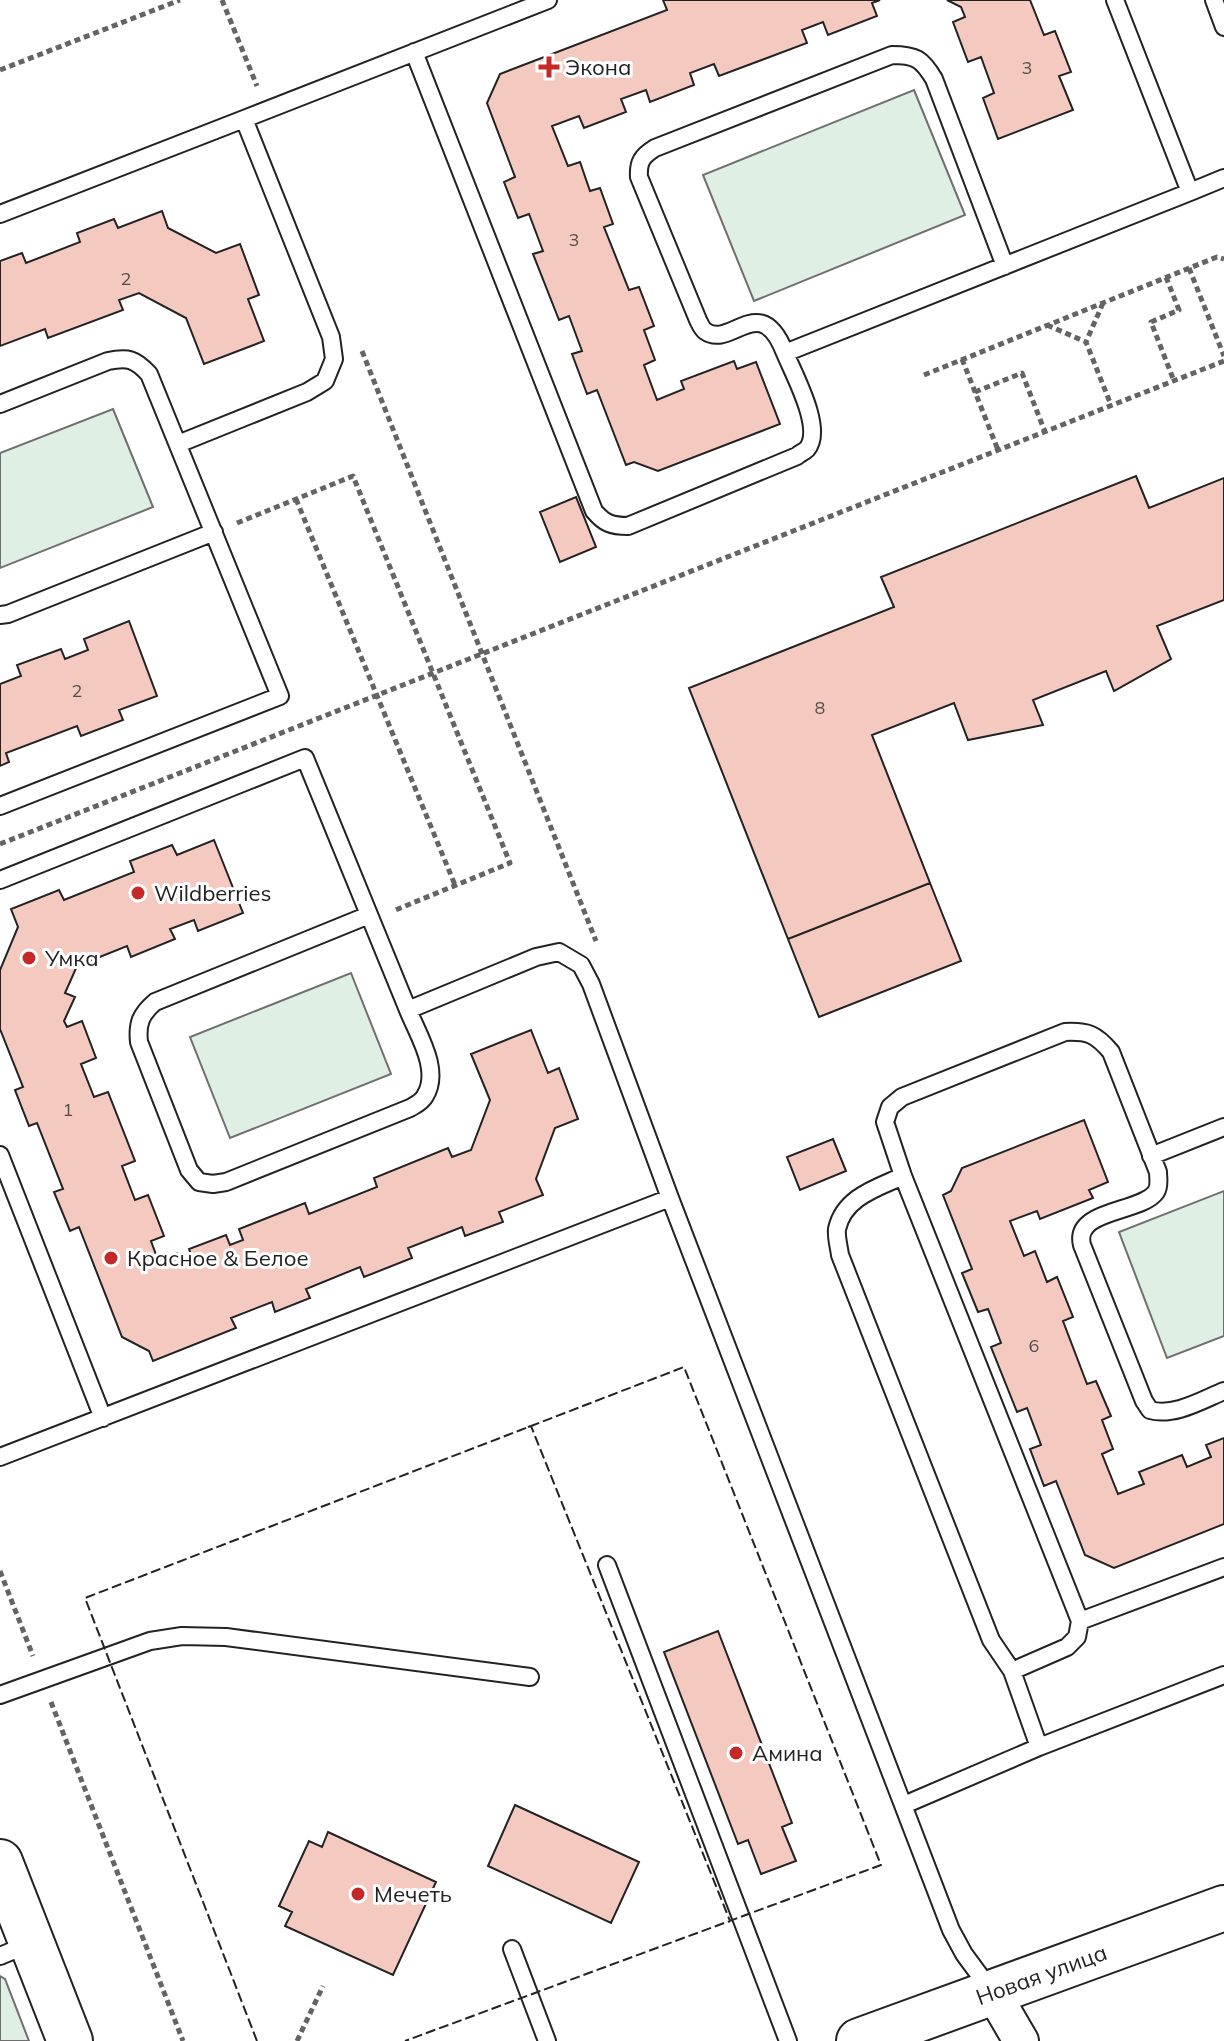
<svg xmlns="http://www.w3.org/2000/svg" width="1224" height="2041" font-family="Mulish,sans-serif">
  <rect width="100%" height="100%" fill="#fff"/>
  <path fill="#e0efe3" stroke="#6f6f6f" stroke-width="2" d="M914 90 965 215 754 301 703 175Z
    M113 409 153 507 0 568V453Z
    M351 973 391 1074 230 1138 190 1037Z
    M1224 1191V1336L1167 1358 1119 1232Z
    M0 1976 5 1979 29 2041H0Z"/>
  <path fill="#f3c9c0" stroke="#222" stroke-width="2" d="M663 0H880L872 3 877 16 828 35 823 22 802 30 807 43 719 76 714 64 690 73 694 85 650 102 646 90 621 99 626 112 584 128 579 116 552 126 568 166 580 162 590 191 600 188 613 224 604 227 629 290 639 287 654 326 644 330 655 360 644 365 657 400 684 389 681 381 734 361 737 369 756 362 780 424 658 471 634 462 626 465 597 390 587 394 572 354 582 351 569 316 559 320 533 254 543 251 529 214 518 218 504 182 515 177 487 103 500 74 667 10Z
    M947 0H1030L1044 35 1055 31 1071 72 1059 76 1073 110 998 139 983 98 994 93 981 57 968 62 953 22 965 17 961 7Z
    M162 211 168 228 216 253 240 244 259 295 248 299 264 341 204 364 186 318 139 293 119 300 123 310 48 338 45 329 0 346V261L22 253 26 263 80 242 77 233 114 219 118 228Z
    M1136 476 1149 508 1224 478V600L1157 626 1171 659 1114 691 1106 671 1033 700 1043 725 968 740 954 703 872 735 930 883 788 939 689 688 894 607 881 577Z
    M576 497 596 547 560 562 540 512Z
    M129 621 157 696 119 710 123 720 81 736 77 726 6 753 9 762 0 766V684L21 676 17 665 61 649 65 659 88 650 84 639Z
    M214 840 243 913 198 931 194 920 170 929 175 939 131 957 127 946 77 966 65 993 75 997 64 1021 67 1027 82 1021 96 1058 81 1064 94 1097 108 1092 135 1161 122 1166 135 1200 148 1195 164 1236 151 1241 158 1260 177 1253 181 1265 193 1260 189 1249 226 1235 230 1245 243 1240 239 1229 305 1203 309 1214 377 1187 374 1178 448 1148 452 1157 471 1150 490 1100 471 1054 531 1030 548 1073 559 1068 578 1119 555 1128 536 1179 543 1195 499 1212 503 1222 465 1236 462 1227 408 1248 412 1258 364 1277 360 1267 306 1289 310 1298 275 1312 272 1302 231 1318 236 1328 153 1361 149 1351 122 1337 79 1227 70 1231 54 1192 63 1189 37 1123 29 1126 15 1090 23 1087 0 1029V970L18 927 11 909 59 890 64 900 134 872 130 861 172 845 177 855Z
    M930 883 961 961 819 1017 788 939Z
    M1084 1120 1108 1182 1089 1190 1093 1198 1040 1219 1037 1211 1010 1221 1024 1256 1035 1251 1047 1282 1057 1277 1073 1317 1063 1321 1087 1384 1096 1381 1111 1416 1102 1420 1113 1449 1102 1454 1118 1494 1144 1484 1139 1472 1182 1455 1187 1467 1211 1457 1206 1445 1224 1438V1524L1114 1568 1085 1555 1056 1481 1044 1486 1030 1449 1041 1445 1027 1408 1017 1412 991 1347 1001 1343 988 1309 978 1312 962 1273 972 1269 943 1195 951 1191 962 1168Z
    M833 1139 846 1171 800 1190 787 1157Z
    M718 1631 792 1823 782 1827 796 1861 761 1874 748 1840 738 1844 664 1652Z
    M515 1805 639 1862 611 1923 488 1866Z
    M328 1832 436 1882 393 1975 285 1926 292 1912 279 1906 309 1841 322 1847Z"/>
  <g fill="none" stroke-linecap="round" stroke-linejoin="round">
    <g stroke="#222" stroke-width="20">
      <path id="lane" d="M1214 0 1224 27
        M414 52 594 511C604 523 611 526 628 526L797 456C800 453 804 452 807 449 824 429 794 375 785 353
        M244 119 548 0
        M1190 192 1224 178
        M0 214 244 119 331 337 334 359 325 381 307 392 178 444
        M1005 266 934 79C922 59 916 55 892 55L655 148C642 156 638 162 639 177L698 320C700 324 702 329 705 331 731 350 760 289 785 353L1190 192 1115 0
        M0 404 108 361C128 357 135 359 149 374L280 696 0 806
        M0 615 8 614 214 532
        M0 880 305 758 408 1010
        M369 915 155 1002C141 1014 137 1023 139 1042L189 1170 199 1182 213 1184 226 1182 410 1108C415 1105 422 1102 425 1096 441 1070 418 1035 408 1010L536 957 559 952 581 965 591 984 670 1198 951 1930 964 1954 992 1992
        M0 1155 103 1418
        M1151 1156 1224 1127
        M903 1176C877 1188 844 1197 837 1229 836 1237 839 1247 840 1255L991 1640 1012 1671 1039 1747
        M1224 1391C1202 1400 1174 1417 1150 1410L1144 1401 1082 1245C1073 1209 1141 1213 1156 1192 1160 1186 1158 1178 1158 1172L1111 1052C1096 1034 1088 1031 1065 1032L902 1097 890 1107 885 1122 903 1176 1080 1621 1224 1567
        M0 1457 670 1198
        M607 1565 788 2041
        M1012 1671 1067 1647 1077 1637 1080 1621
        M0 1695 150 1641 182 1636 226 1637 530 1677
        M904 1805 1039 1747 1224 1675
        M512 1949 547 2041
        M0 1956 31 1943"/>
    </g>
    <g stroke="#222" stroke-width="38">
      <path id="street" d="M993 1993 1021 2041"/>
    </g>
    <g stroke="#222" stroke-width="48">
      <g id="secondary">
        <path d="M0 1862 70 2041"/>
        <path id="s1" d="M859 2041 1224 1908"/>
      </g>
    </g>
    <path stroke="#646464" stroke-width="5" stroke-dasharray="6 4" stroke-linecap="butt" d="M222 0 257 86
      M0 70 180 0
      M1189 268 1224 356
      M1166 277 1179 310 1151 322 1174 381
      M1103 303 1086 342 1111 405
      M1047 325 1086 342
      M362 351 596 941
      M962 359 998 450
      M924 375 1217 257 1224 259
      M975 392 1022 373 1045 432
      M296 499 455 885
      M237 523 353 476 510 863 393 911
      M0 844 1224 361
      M0 1571 33 1656
      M51 1702 183 2041
      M297 2041 323 1986"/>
    <use href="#lane" stroke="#fff" stroke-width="16"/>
    <use href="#street" stroke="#fff" stroke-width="34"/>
    <use href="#secondary" stroke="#fff" stroke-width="44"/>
    <path stroke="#222" stroke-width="2" stroke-dasharray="10 4" stroke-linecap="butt" d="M528 1427 531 1426 730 1921 728 1922
      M257 2041 85 1598 684 1367 881 1865 405 2041"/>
  </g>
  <g fill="#c62828" stroke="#fff" stroke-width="3">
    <path d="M545 55h8v8h8v8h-8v8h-8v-8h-8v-8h8z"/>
    <circle cx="138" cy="893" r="8"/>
    <circle cx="29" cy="958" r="8"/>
    <circle cx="111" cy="1258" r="8"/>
    <circle cx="736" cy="1753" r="8"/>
    <circle cx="358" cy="1894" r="8"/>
  </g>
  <g text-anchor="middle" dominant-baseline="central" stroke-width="6" stroke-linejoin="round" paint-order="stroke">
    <g font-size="18" fill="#564c4a">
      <text x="1027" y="67">3</text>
      <text x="574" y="239">3</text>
      <text x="126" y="278">2</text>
      <text x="77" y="690">2</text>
      <text x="820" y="707">8</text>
      <text x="68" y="1109">1</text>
      <text x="1034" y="1345">6</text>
    </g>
    <g font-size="22" fill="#222" stroke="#fff" text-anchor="start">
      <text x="565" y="67">Экона</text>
      <text x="154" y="893">Wildberries</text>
      <text x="45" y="958">Умка</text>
      <text x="127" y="1258">Красное &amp; Белое</text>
      <text x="752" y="1753">Амина</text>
      <text x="374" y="1894">Мечеть</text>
    </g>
    <g font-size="22" fill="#222" stroke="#fff">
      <text stroke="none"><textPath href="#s1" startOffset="194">Новая улица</textPath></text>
    </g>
  </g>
</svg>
